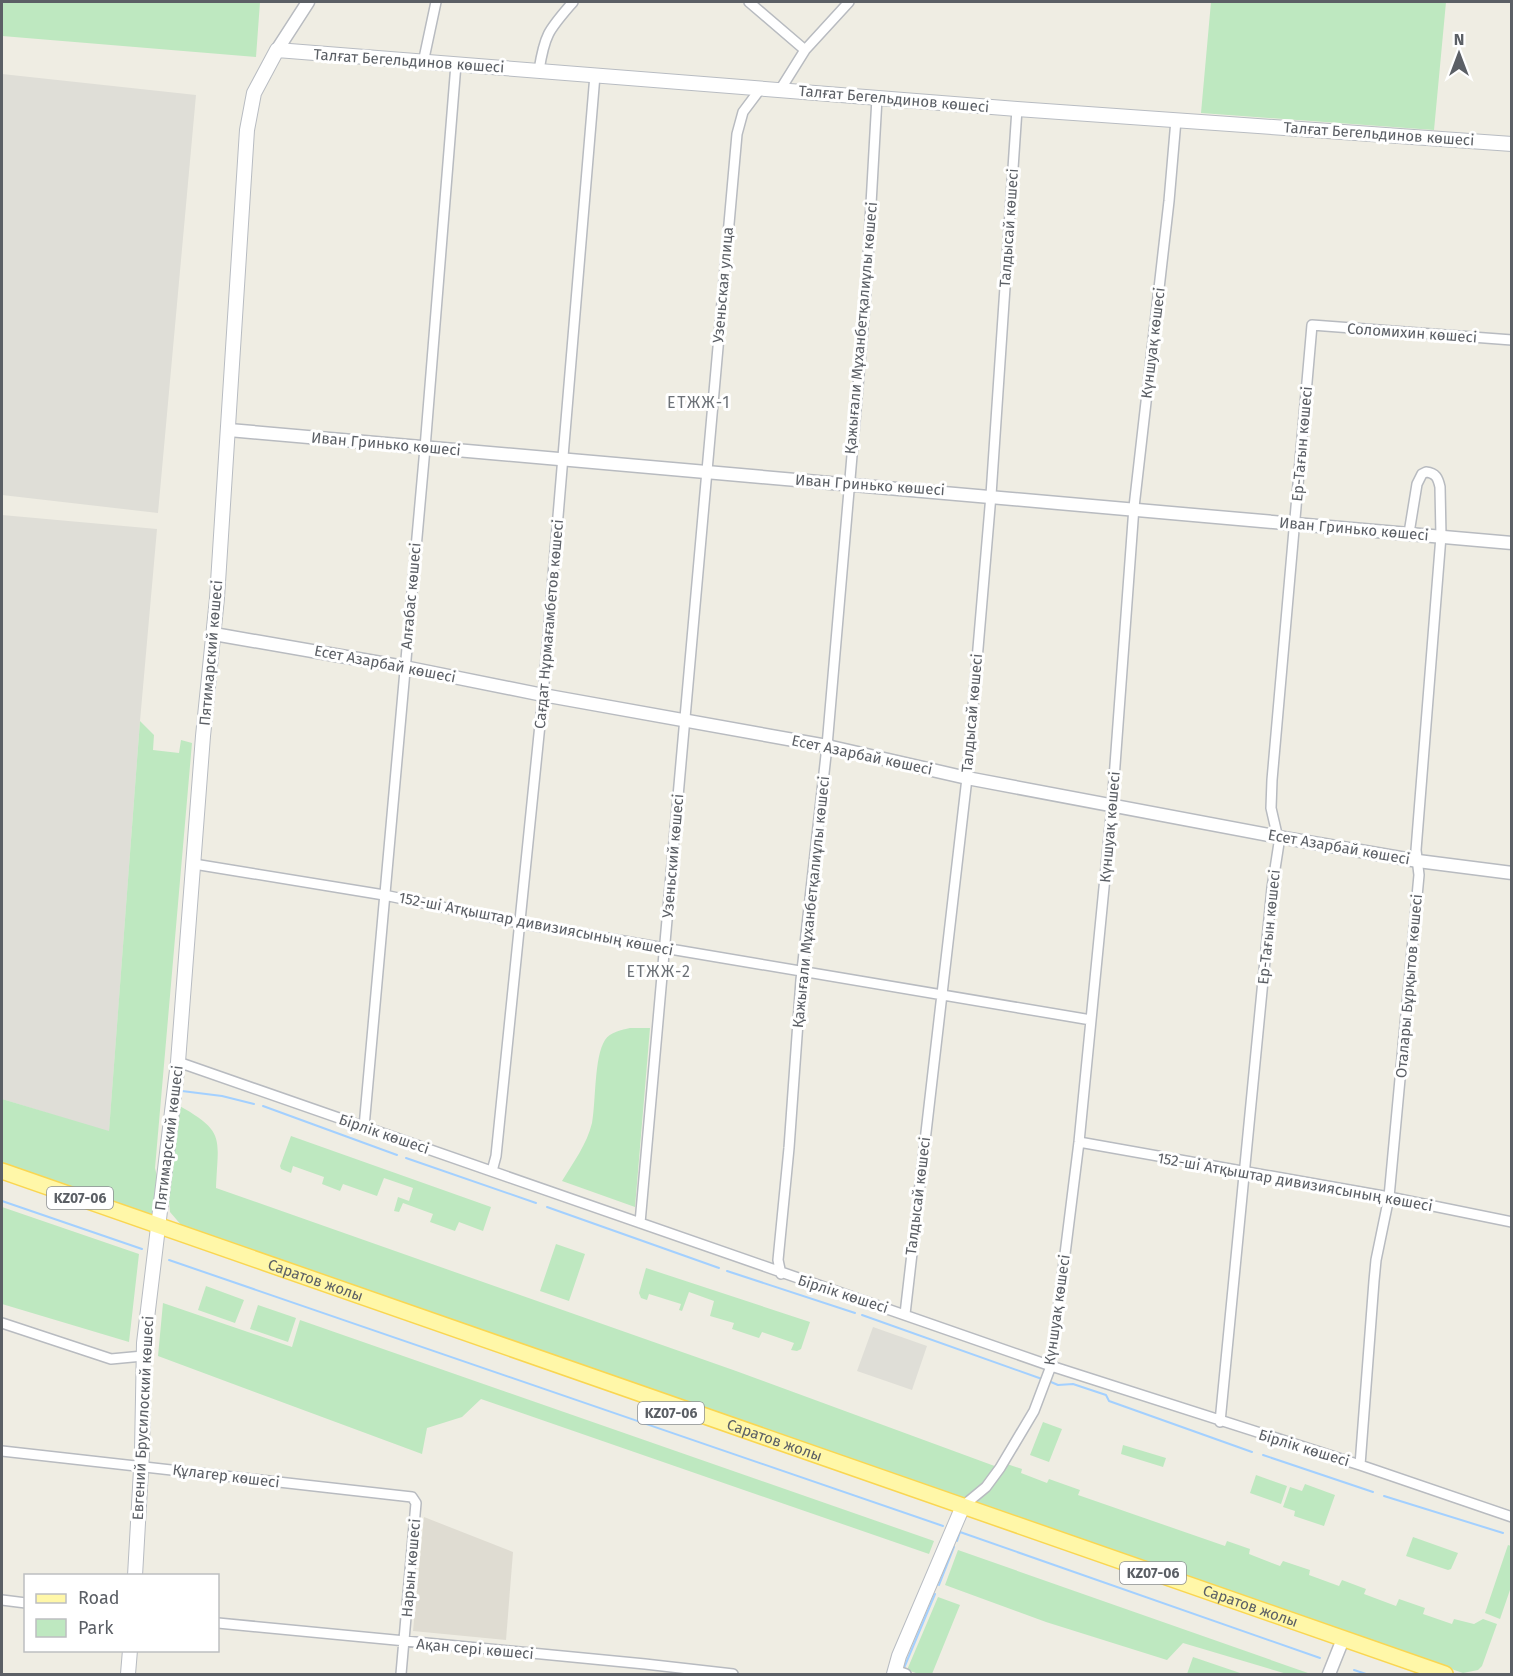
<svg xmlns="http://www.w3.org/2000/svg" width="1513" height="1676" font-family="'Fira Sans',sans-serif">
  <rect width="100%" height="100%" fill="#efede3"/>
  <path fill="#dfded7" d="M2 74 196 95 158 513 2 495Z
    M2 515 157 529 140 721 109 1132 2 1099Z
    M873 1327 927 1346 912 1390 857 1371Z"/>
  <path fill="#dfdcd2" d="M424 1517 513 1552 506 1640 413 1631Z"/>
  <path fill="#bee8c0" d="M2 2H260L256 57 2 36Z
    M1211 2H1446L1434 130 1201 113Z
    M140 721 154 735 153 750 179 753 181 740 192 743 155 1168 160 1189 153 1214 151 1216 2 1166V1099L109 1131Z
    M630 1028H650L635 1207 562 1181C573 1163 587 1144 592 1123 596 1101 594 1057 605 1040 610 1032 622 1030 630 1028Z
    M178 1105C226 1132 218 1137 216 1188L736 1371 1000 1468 1004 1463 1022 1469 1021 1473 1047 1483 1049 1479 1080 1490 1078 1495 1225 1546 1227 1541 1250 1549 1249 1554 1280 1566 1283 1561 1310 1570 1309 1575 1339 1586 1342 1580 1366 1589 1364 1594 1396 1606 1399 1599 1425 1608 1423 1614 1452 1624 1454 1619 1474 1624 1483 1619 1497 1624 1482 1666 1478 1670 1463 1673 188 1233 170 1212 169 1201Z
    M291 1136 491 1207 483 1231 459 1222 455 1231 430 1222 433 1214 403 1203 399 1212 394 1211 398 1197 409 1201 413 1188 384 1178 377 1196 343 1184 340 1191 322 1184 324 1177 293 1166 291 1173 281 1169 280 1166Z
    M2 1207 139 1254 129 1342 2 1304Z
    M556 1244 585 1254 569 1301 540 1291Z
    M646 1268 810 1322 801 1349 797 1351 791 1350 794 1343 762 1332 759 1338 732 1329 734 1323 710 1316 714 1301 689 1292 682 1311 679 1310 681 1304 649 1294 647 1300 641 1298 639 1293Z
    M206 1286 244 1300 235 1323 198 1310Z
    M163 1303 292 1347 300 1320 934 1541 929 1554 481 1399 462 1417 427 1428 422 1454 158 1356Z
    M258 1305 296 1318 288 1342 250 1329Z
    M1043 1422 1062 1429 1049 1462 1030 1455Z
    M1123 1445 1166 1458 1163 1467 1121 1454Z
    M1256 1475 1287 1486 1281 1504 1250 1493Z
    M1305 1484 1335 1495 1324 1526 1294 1516 1295 1511 1283 1507 1290 1487 1302 1491Z
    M1413 1537 1458 1553 1451 1569 1448 1570 1406 1556Z
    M1508 1545 1511 1546V1587L1500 1619 1485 1613Z
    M958 1550 1308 1673 1287 1674 1183 1643 1167 1660 1046 1622 945 1585Z
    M938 1597 960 1605 932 1674H919L907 1670Z
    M1193 1657 1243 1674H1187Z"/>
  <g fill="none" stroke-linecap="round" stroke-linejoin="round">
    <path stroke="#a3d0ff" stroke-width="2" d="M182 1091 222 1096 254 1104
      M263 1106 397 1155
      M406 1158 536 1203
      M2 1201 142 1249
      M547 1207 719 1268
      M169 1260 943 1526
      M727 1271 855 1313
      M862 1315 1042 1379
      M1051 1382 1058 1385 1073 1384 1106 1395 1109 1401 1252 1452
      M1263 1455 1373 1492
      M1384 1496 1503 1533
      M957 1541 960 1532 1320 1658
      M939 1585 954 1547
      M904 1668 935 1594
      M1354 1670 1366 1674"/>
    <g stroke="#b8bbc0" stroke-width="12">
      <path id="minor" d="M749 2 805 50
        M423 63 436 2
        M539 70C545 33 549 30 573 2
        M780 90 805 50 849 2
        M194 864 384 895 519 923 664 948 1091 1020
        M178 1062 1051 1366 1360 1465 1512 1517
        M364 1127 425 448 456 64
        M1079 1142 1389 1197 1512 1222
        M492 1171 496 1156 543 695 595 75
        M640 1223 737 134 743 112 761 88
        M781 1274 778 1260 789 1148 801 980 827 746 866 293 877 98
        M905 1314 967 778 991 495 1017 109
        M2 1323 111 1359 143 1356
        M1220 1422 1272 888 1279 843 1271 808 1272 780 1312 325 1512 340
        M2 1451 412 1497 416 1503 401 1674
        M1360 1465 1374 1281 1376 1260 1389 1197 1419 875 1416 850 1441 536 1440 487C1438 478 1436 473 1426 472L1422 474 1417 484 1409 533
        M963 1506 986 1487 1000 1468 1034 1411 1051 1366 1079 1142 1091 1020 1112 806 1134 507 1169 201 1176 120
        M2 1600 26 1603
        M218 1623 645 1664 733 1674
        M895 1670 906 1674"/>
    </g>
    <g stroke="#b8bbc0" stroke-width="15">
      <path id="tertiary" d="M277 50 308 2
        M229 430C656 468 1084 502 1512 543
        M214 634 404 667 543 695 827 746 967 778 1279 837 1418 861 1512 873
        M1329 1674 1343 1639"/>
    </g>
    <g stroke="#b8bcc2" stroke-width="16">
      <path id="secondary" d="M135 1576 142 1452 144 1343 178 1062 203 736 217 598 247 130 254 93 277 50 1017 109 1512 144
        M128 1674 130 1650
        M894 1674 899 1656 963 1506"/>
    </g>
    <g stroke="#fad651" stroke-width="18">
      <g id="primary">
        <path id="s1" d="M2 1171 1445 1674"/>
      </g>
    </g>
    <use href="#minor" stroke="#fff" stroke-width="9"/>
    <use href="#tertiary" stroke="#fff" stroke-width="12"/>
    <use href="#secondary" stroke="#fff" stroke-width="14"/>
    <use href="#primary" stroke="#fff7a8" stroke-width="15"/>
  </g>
  <g text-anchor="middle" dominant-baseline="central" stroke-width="6" stroke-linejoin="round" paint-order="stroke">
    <g fill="#fff" stroke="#8c8f93" stroke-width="1.5">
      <rect x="47" y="1187" width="66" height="22" rx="4.5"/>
      <rect x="638" y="1402" width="66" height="22" rx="4.5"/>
      <rect x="1120" y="1562" width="66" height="22" rx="4.5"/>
    </g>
    <g font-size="14" font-weight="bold" fill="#5b5f65">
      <text x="80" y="1198">KZ07-06</text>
      <text x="671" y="1413">KZ07-06</text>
      <text x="1153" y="1573">KZ07-06</text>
    </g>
    <g font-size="15" fill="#5b5f65" stroke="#fff">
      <text transform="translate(409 61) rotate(4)">Талғат Бегельдинов көшесі</text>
      <text transform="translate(894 99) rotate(5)">Талғат Бегельдинов көшесі</text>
      <text transform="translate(1379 134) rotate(4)">Талғат Бегельдинов көшесі</text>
      <text transform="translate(1009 228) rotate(-86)">Талдысай көшесі</text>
      <text transform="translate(723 285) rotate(-85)">Узеньская улица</text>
      <text transform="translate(861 328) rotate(-85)">Қажығали Мұханбетқалиұлы көшесі</text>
      <text transform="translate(1412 333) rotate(4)">Соломихин көшесі</text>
      <text transform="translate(1153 343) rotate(-83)">Күншуақ көшесі</text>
      <text transform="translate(386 444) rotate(5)">Иван Гринько көшесі</text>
      <text transform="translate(1302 444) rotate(-85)">Ер-Тағын көшесі</text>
      <text transform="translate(870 485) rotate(4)">Иван Гринько көшесі</text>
      <text transform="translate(1354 529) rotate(5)">Иван Гринько көшесі</text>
      <text transform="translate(411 596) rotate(-85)">Алғабас көшесі</text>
      <text transform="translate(549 624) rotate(-85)">Сағдат Нұрмағамбетов көшесі</text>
      <text transform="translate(211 653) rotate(-85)">Пятимарский көшесі</text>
      <text transform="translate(385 664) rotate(11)">Есет Азарбай көшесі</text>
      <text transform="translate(972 713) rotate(-85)">Талдысай көшесі</text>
      <text transform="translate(862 755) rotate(12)">Есет Азарбай көшесі</text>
      <text transform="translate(1110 827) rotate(-85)">Күншуақ көшесі</text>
      <text transform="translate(1339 847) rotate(10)">Есет Азарбай көшесі</text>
      <text transform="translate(673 856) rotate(-85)">Узеньский көшесі</text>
      <text transform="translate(811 902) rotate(-84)">Қажығали Мұханбетқалиұлы көшесі</text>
      <text transform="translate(536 924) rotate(11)">152-ші Атқыштар дивизиясының көшесі</text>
      <text transform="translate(1269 927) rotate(-84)">Ер-Тағын көшесі</text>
      <text transform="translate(1409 986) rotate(-85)">Оталары Бұрқытов көшесі</text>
      <text transform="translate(384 1134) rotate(19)">Бірлік көшесі</text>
      <text transform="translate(169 1138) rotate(-83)">Пятимарский көшесі</text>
      <text transform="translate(1295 1182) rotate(10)">152-ші Атқыштар дивизиясының көшесі</text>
      <text transform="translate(918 1196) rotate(-83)">Талдысай көшесі</text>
      <text stroke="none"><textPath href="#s1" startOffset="332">Саратов жолы</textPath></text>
      <text transform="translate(843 1294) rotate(18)">Бірлік көшесі</text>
      <text transform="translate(1057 1310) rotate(-82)">Күншуақ көшесі</text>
      <text transform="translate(143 1418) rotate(-87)">Евгений Брусилоский көшесі</text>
      <text stroke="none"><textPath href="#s1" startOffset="818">Саратов жолы</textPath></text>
      <text transform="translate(1304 1448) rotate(17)">Бірлік көшесі</text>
      <text transform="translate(226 1476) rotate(7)">Құлагер көшесі</text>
      <text transform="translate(411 1568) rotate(-85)">Нарын көшесі</text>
      <text stroke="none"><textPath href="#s1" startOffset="1322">Саратов жолы</textPath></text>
      <text transform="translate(475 1649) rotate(5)">Ақан сері көшесі</text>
    </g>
    <g font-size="16" letter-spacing="1.5" fill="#6c7177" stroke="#fff">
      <text x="699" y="402">ЕТЖЖ-1</text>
      <text x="659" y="971">ЕТЖЖ-2</text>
    </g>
  </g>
  <rect width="1513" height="1676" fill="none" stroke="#5b5f65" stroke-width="6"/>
  <rect x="24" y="1574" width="195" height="78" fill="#ffffff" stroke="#bdbfc1" stroke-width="1.5"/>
  <rect x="36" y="1594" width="30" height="9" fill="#fff7a8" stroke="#bdbfc1" stroke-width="1.5"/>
  <text x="78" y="1604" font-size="18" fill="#5b5f65">Road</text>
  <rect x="36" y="1619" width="30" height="18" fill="#bee8c0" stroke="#bdbfc1" stroke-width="1.5"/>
  <text x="78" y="1634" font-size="18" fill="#5b5f65">Park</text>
  <g transform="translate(1459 54)" stroke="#ffffff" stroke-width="4.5" paint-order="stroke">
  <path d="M0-4.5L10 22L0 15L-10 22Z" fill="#5b5f65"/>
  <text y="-9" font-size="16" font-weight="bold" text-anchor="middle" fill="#5b5f65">N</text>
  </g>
</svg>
